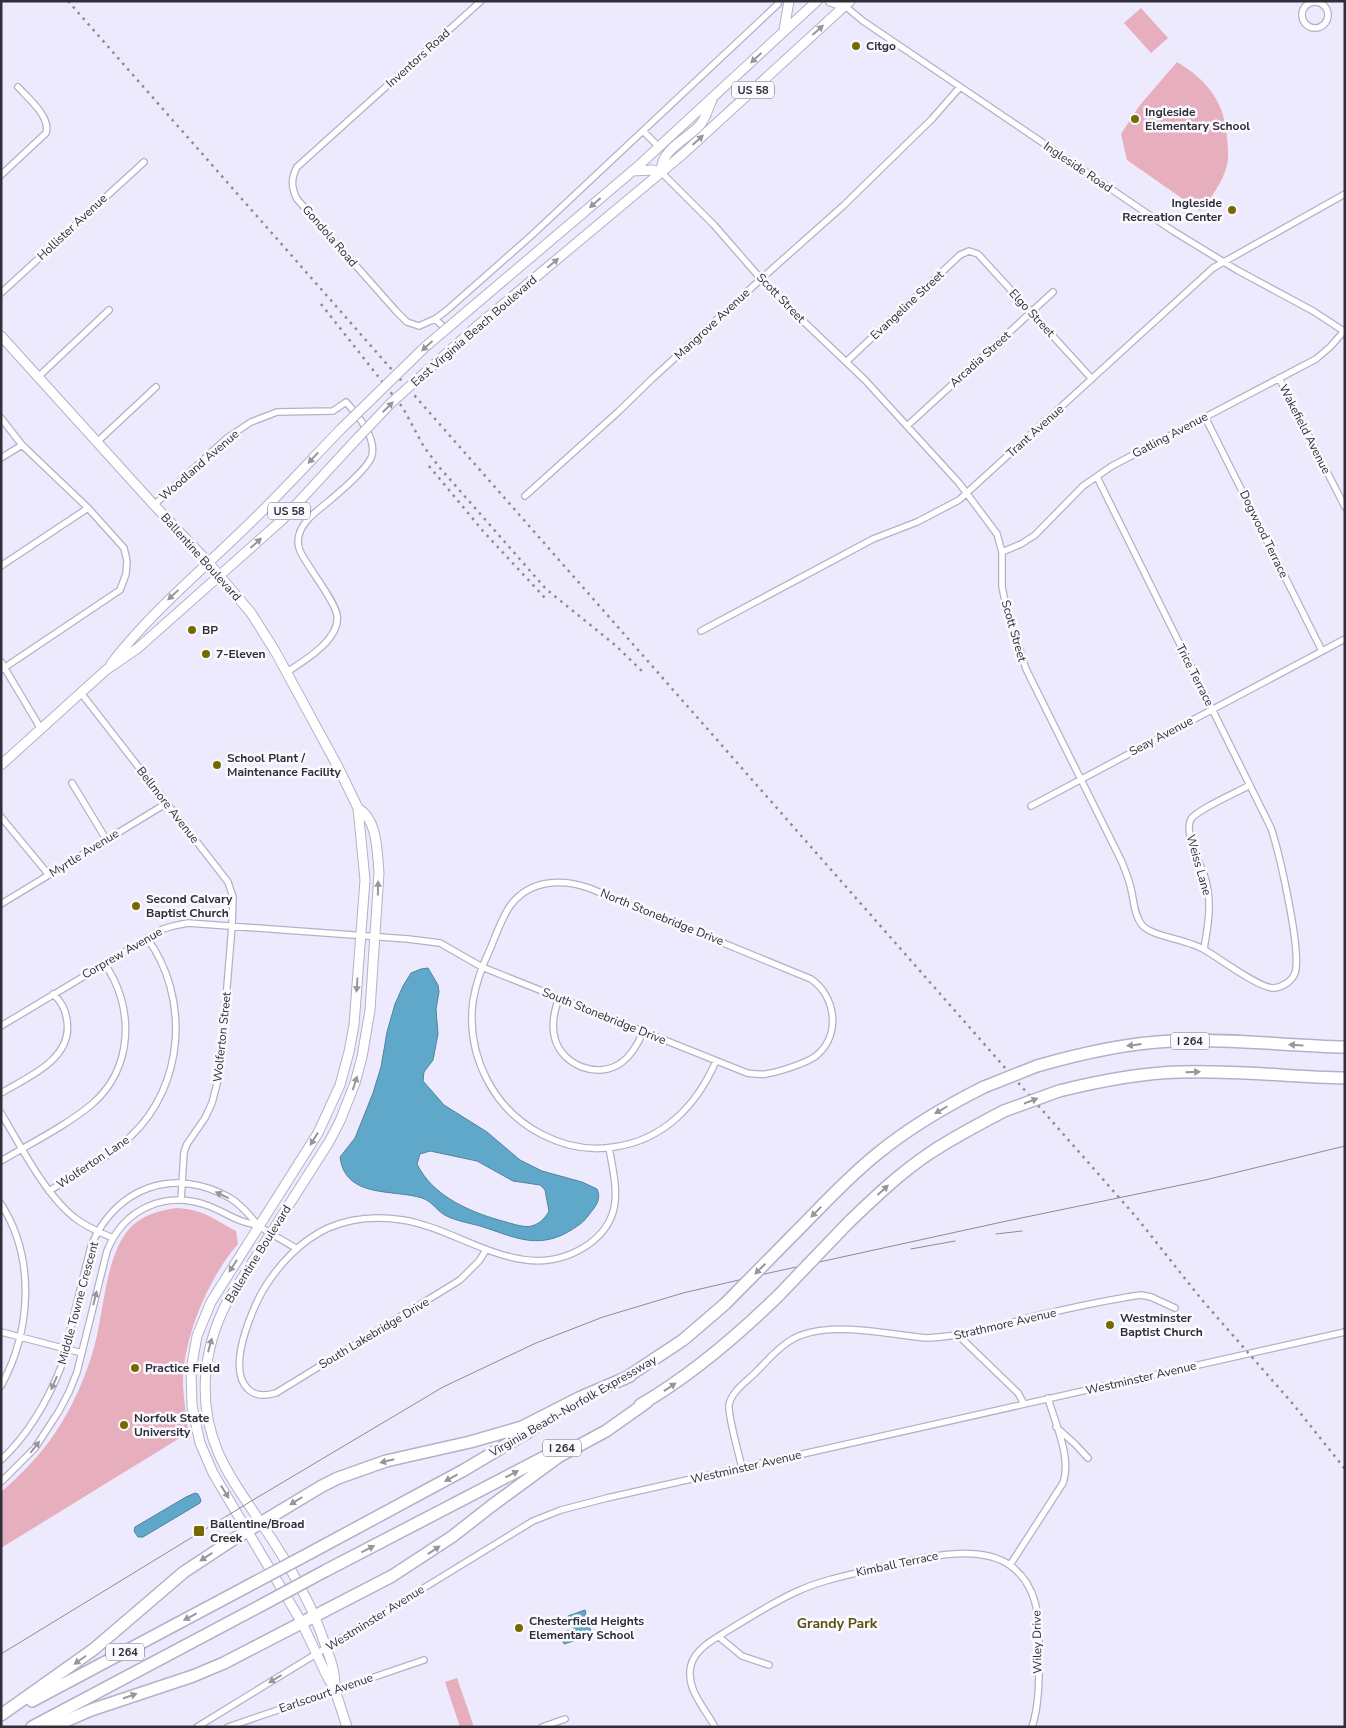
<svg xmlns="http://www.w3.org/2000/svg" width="1346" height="1728" font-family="'Nunito Sans',sans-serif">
  <rect width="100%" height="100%" fill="#eeeafe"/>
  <path fill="#e7aebd" d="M1141 8 1168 38 1151 53 1124 23Z
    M1177 62C1207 80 1225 102 1227 138 1228 146 1229 157 1227 165 1223 182 1211 198 1200 211L1127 160 1121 134 1140 105Z
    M177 1208C205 1210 213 1219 236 1231L238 1244C209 1277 184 1336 183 1380 183 1398 187 1416 188 1433L1 1548V1492C37 1461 61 1431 80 1387 86 1373 91 1358 95 1344 104 1310 106 1251 132 1226 145 1214 161 1210 177 1208Z
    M457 1678 474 1727H460L445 1682Z"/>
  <path fill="#5fa8c9" stroke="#51839e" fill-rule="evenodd" d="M428 968 438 985 439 992 436 1009 438 1034 433 1060 424 1072 423 1081 444 1105 487 1132 520 1160 542 1171 582 1182 597 1189C602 1200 595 1207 588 1216 582 1224 576 1227 568 1232 536 1250 512 1236 480 1226 469 1223 452 1220 443 1214 436 1209 431 1201 422 1198 394 1189 345 1199 340 1157L355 1138 373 1093 381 1067 387 1032 395 1004 403 986 411 973 421 969ZM430 1151 477 1161 513 1181 540 1185 545 1190 549 1211C545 1218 541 1223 532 1226 525 1228 513 1224 506 1222 472 1213 433 1197 417 1164L420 1154Z
    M195 1493 198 1494 201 1500 200 1503 143 1537H138L134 1531 135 1527 186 1497Z
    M585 1610 586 1613 585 1614 592 1635 564 1644 560 1633 574 1629 568 1616Z"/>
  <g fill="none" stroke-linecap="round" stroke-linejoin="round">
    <g stroke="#b5b0c7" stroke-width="8">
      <path id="street" d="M481 1 297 167C291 178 291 187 297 199L396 311 407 322 419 326 435 319 446 311 532 235 778 4
        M1302 15a13 13 0 1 1 26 0a13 13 0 1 1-26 0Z
        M845 6 863 21 1173 231 1237 270 1313 311 1345 332
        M643 131 659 147
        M661 172 714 225 761 279 800 318 865 380 959 483 997 534 1002 552V587L1006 606 1026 669 1121 860C1125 870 1129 879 1131 889 1134 901 1134 915 1142 925 1152 937 1188 939 1205 950 1219 958 1260 989 1274 988 1283 987 1292 981 1295 973 1302 951 1279 852 1271 828L1097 477
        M1 175 46 133C51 117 28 98 18 87
        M1 293 144 162
        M435 319 446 329
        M847 361 960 255 969 251 978 254 1092 379
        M38 377 109 310
        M1279 378 1345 507
        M1205 417 1322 651
        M1 418 22 445 88 508 124 548 127 561 126 574 120 590 1 670
        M907 426 1053 292
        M97 442 156 387
        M1 458 22 445
        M525 496 618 412 653 378 761 279 843 206 932 119 960 87
        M154 505 227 438 251 422 277 412 333 411 346 402C357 414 376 437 372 455 370 467 334 497 323 506 313 514 302 523 299 535 296 546 301 554 307 563 314 575 335 602 337 615 341 639 304 661 287 672
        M1002 552 1021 544 1035 535 1083 486 1112 466 1316 359 1330 347 1345 330
        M1 566 88 508
        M701 631 873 539 917 522 959 500 1213 268 1345 194
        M1 662 41 729
        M81 693 228 882 233 897 232 926 220 1072 212 1103 205 1118 187 1144 184 1152 181 1200
        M72 783 106 839
        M1031 806 1345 639
        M1 817 49 875
        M1 904 167 803
        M1204 949C1208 926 1212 904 1206 881 1202 865 1183 834 1191 819 1198 809 1238 792 1250 785
        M559 998C554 1011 551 1025 555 1039 563 1066 598 1079 621 1063 632 1055 638 1044 643 1032
        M1 1026 163 929 173 926 188 923 408 939 440 943 482 967C571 1002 659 1038 747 1073 754 1074 760 1075 766 1074 778 1072 808 1063 817 1055 841 1034 836 997 811 979L589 888C561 878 529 880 510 906 502 918 496 934 491 947 483 964 476 982 473 1001 466 1055 493 1109 541 1134 564 1146 589 1151 614 1147 664 1140 697 1105 716 1061
        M1 1093C28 1077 73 1059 67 1021 66 1011 61 1001 53 994
        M1 1113C20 1145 46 1196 75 1218 86 1227 99 1232 113 1238
        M1 1161C31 1143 64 1127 91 1105 134 1069 135 1006 104 963
        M49 1191C76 1174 108 1159 131 1136 185 1085 190 997 147 938
        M1 1204C36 1259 31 1331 1 1386
        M486 1250 479 1261 460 1280 276 1393C266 1396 256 1397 248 1389 226 1369 252 1308 265 1287 280 1263 302 1240 328 1228 351 1218 378 1216 403 1220 465 1230 525 1289 589 1244 625 1218 616 1186 609 1148
        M1 1332 82 1353
        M958 1335 1018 1393 1024 1404
        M1056 1427 1075 1444 1088 1458
        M1 1460C29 1434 47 1402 61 1367L91 1246C115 1187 175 1166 230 1198 242 1205 249 1215 258 1225 266 1232 287 1242 297 1249
        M742 1468C739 1454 728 1417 729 1405 731 1392 747 1381 755 1373 766 1362 776 1350 788 1342 823 1318 888 1335 927 1338 965 1336 999 1326 1036 1316 1070 1308 1106 1300 1141 1295L1151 1297 1175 1308
        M1 1482 35 1448 59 1411 69 1392 77 1372 107 1251C124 1208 166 1190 209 1206 227 1213 238 1223 259 1225
        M1010 1565 1063 1483C1072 1458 1055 1423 1048 1398
        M719 1637 742 1656 769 1665
        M197 1727 533 1521 561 1510 607 1498 1345 1332
        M228 1727 424 1660
        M542 1727 565 1719
        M715 1727C705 1708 685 1689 691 1665 696 1647 718 1637 732 1628 754 1615 775 1601 798 1591 822 1580 849 1575 874 1569 912 1560 977 1541 1011 1566 1038 1586 1039 1617 1039 1648 1039 1673 1040 1703 1032 1727"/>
    </g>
    <g stroke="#b5b0c7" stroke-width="11">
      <path id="secondary" d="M830 1 845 6
        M1 336 154 505 208 562 251 613 275 651 338 767 358 808 365 880 354 1025 349 1052 340 1085 318 1133 211 1302 197 1336 191 1370 192 1406 200 1443 213 1473 302 1623 327 1676 335 1690 347 1727
        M335 1688C336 1669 327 1651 321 1633 307 1594 285 1558 261 1523 246 1500 229 1478 218 1452 197 1402 203 1349 227 1302L329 1142 340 1121 355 1083 362 1057 370 1010 379 873C377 852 378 820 358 808"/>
    </g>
    <g stroke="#b5b0c7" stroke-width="11">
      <path id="primary" d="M784 30 789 1
        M632 171 652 170 661 172
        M661 172C661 149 686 140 700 125 706 118 708 108 712 100
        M464 314 636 168 817 1
        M476 327 683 154 850 1
        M111 664C151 612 201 571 248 525 280 494 310 461 341 429
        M1 765 106 670 138 648 282 520 354 442"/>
    </g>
    <g stroke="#b5b0c7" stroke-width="14">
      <path id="highway" d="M1037 1066C1082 1053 1126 1043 1172 1041 1230 1038 1287 1046 1345 1047
        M1059 1091C1099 1081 1138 1073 1180 1072 1235 1070 1290 1077 1345 1078
        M848 1223C874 1198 900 1173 930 1153 954 1137 979 1124 1004 1111
        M794 1234C821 1207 847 1178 877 1154 910 1127 946 1106 984 1087
        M624 1379 683 1340 725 1304
        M640 1405C692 1375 737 1336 779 1295
        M310 1553 464 1470 533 1429
        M325 1571 556 1451
        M32 1701 248 1586
        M1 1715 94 1649 184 1572 234 1539 322 1486 338 1478 386 1461 470 1442 522 1427 581 1397 630 1376
        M32 1727 260 1606
        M52 1727 91 1710 193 1676 224 1663 392 1576 453 1536 490 1507 558 1457 606 1431 647 1402"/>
    </g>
    <use href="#street" stroke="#fff" stroke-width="5.5"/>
    <use href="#secondary" stroke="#fff" stroke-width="9"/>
    <use href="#primary" stroke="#fff" stroke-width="9"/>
    <use href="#highway" stroke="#fff" stroke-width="11"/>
    <path stroke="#8d8a99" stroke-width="1" d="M996 1234 1022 1231
      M911 1249 955 1241
      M1 1654 253 1500 443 1387 536 1343 603 1317 683 1293 769 1273 1002 1222 1205 1180 1345 1146"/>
    <path stroke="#8d8a99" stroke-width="2.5" stroke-dasharray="2.5 5" stroke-linecap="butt" d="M68 1 1137 1218 1202 1300 1293 1404 1345 1469
      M321 304 403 408 424 447 440 468 546 589 615 645 644 673
      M429 466 483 531 546 599"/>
    <g stroke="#b5b0c7" stroke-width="11" stroke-linecap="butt">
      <path id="primary-bridge" d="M341 429 425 347 464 314
        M354 442 391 403 476 327"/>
    </g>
    <g stroke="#b5b0c7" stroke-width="14" stroke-linecap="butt">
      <path id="highway-bridge" d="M984 1087 1037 1066
        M1004 1111 1059 1091
        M779 1295 848 1223
        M725 1304 794 1234
        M248 1586 310 1553
        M260 1606 325 1571"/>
    </g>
    <use href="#primary-bridge" stroke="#fff" stroke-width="9"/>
    <use href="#highway-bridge" stroke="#fff" stroke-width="11"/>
  </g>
  <defs><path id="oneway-solid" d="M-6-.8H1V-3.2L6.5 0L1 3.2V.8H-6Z" transform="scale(1.25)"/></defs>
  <g fill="#98969c">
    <use href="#oneway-solid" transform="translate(818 30) rotate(-42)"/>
    <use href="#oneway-solid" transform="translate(756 58) rotate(137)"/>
    <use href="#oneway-solid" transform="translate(698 140) rotate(-42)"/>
    <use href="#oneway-solid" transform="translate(595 203) rotate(139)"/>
    <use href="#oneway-solid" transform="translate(553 263) rotate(-40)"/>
    <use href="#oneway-solid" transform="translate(427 346) rotate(138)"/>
    <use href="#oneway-solid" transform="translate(388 407) rotate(-45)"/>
    <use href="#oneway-solid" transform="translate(313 458) rotate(133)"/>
    <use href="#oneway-solid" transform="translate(256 543) rotate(-42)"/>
    <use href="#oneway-solid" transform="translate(173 595) rotate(137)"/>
    <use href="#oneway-solid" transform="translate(378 888) rotate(-89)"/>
    <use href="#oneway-solid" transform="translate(357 985) rotate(94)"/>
    <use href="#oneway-solid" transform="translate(1134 1045) rotate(173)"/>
    <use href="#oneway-solid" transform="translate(1296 1045) rotate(-177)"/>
    <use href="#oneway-solid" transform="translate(1193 1072) rotate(-1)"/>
    <use href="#oneway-solid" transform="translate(355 1083) rotate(-72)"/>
    <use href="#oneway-solid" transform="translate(1031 1101) rotate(-21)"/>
    <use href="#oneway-solid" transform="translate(941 1110) rotate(150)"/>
    <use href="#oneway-solid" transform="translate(314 1139) rotate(122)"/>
    <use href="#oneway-solid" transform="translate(883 1190) rotate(-42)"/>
    <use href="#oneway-solid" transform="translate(222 1195) rotate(-155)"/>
    <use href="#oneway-solid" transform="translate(816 1212) rotate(134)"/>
    <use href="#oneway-solid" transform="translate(233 1266) rotate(123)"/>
    <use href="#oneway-solid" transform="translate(760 1269) rotate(135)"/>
    <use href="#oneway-solid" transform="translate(95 1298) rotate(-76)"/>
    <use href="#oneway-solid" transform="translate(210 1345) rotate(-75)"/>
    <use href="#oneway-solid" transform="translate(54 1383) rotate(114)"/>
    <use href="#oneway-solid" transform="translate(670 1387) rotate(-34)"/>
    <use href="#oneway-solid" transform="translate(35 1447) rotate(-52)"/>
    <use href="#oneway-solid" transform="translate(387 1461) rotate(166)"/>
    <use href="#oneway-solid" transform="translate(512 1474) rotate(-27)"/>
    <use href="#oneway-solid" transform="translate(451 1478) rotate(152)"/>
    <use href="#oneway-solid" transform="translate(225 1492) rotate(58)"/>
    <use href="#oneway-solid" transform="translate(296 1501) rotate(148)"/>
    <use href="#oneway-solid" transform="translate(368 1549) rotate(-27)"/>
    <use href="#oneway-solid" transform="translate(434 1550) rotate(-34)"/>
    <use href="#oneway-solid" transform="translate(206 1557) rotate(147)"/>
    <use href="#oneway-solid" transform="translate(190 1617) rotate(152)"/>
    <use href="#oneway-solid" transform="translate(80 1660) rotate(145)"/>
    <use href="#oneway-solid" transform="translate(275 1679) rotate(149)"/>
    <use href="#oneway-solid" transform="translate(130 1696) rotate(-19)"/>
  </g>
  <g fill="#766900" stroke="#faf9fe" stroke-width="2">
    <circle cx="856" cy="46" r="5"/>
    <circle cx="1135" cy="119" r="5"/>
    <circle cx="1232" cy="210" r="5"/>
    <circle cx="192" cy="630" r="5"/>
    <circle cx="206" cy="654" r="5"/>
    <circle cx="217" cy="765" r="5"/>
    <circle cx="136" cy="906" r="5"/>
    <circle cx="1110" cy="1325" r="5"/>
    <circle cx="135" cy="1368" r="5"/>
    <circle cx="124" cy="1425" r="5"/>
    <rect x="193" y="1525" width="12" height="12" rx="2.5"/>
    <circle cx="519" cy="1628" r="5"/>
  </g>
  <g text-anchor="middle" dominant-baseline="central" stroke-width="5" stroke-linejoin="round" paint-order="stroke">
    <g fill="#faf9fe" stroke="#6d6b73" stroke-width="1">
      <rect x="732" y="81.5" width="42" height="17" rx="4"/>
      <rect x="268" y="502.5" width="42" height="17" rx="4"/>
      <rect x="1171" y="1032.5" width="38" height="17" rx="4"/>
      <rect x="543" y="1439.5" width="38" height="17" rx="4"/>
      <rect x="106" y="1643.5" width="38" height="17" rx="4"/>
    </g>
    <g font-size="11" font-weight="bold" fill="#302e38">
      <text x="753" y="90">US 58</text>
      <text x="289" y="511">US 58</text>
      <text x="1190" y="1041">I 264</text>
      <text x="562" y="1448">I 264</text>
      <text x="125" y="1652">I 264</text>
    </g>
    <g font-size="12" font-weight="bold" fill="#302e38" stroke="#faf9fe" text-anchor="start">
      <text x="866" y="46">Citgo</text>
      <text x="1145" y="112">Ingleside<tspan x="1145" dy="14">Elementary School</tspan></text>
      <text x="1222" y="203" text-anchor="end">Ingleside<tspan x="1222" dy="14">Recreation Center</tspan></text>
      <text x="202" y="630">BP</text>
      <text x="216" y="654">7-Eleven</text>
      <text x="227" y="758">School Plant /<tspan x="227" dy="14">Maintenance Facility</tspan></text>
      <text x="146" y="899">Second Calvary<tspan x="146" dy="14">Baptist Church</tspan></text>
      <text x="1120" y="1318">Westminster<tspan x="1120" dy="14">Baptist Church</tspan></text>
      <text x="145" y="1368">Practice Field</text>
      <text x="134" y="1418">Norfolk State<tspan x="134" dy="14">University</tspan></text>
      <text x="210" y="1524">Ballentine/Broad<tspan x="210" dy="14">Creek</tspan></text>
      <text x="529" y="1621">Chesterfield Heights<tspan x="529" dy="14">Elementary School</tspan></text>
    </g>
    <g font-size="12" fill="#302e38" stroke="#faf9fe">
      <text transform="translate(418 58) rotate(-42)">Inventors Road</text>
      <text transform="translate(1078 167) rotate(34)">Ingleside Road</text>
      <text transform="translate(72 227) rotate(-43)">Hollister Avenue</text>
      <text transform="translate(330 236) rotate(49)">Gondola Road</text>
      <text transform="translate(781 298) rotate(46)">Scott Street</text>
      <text transform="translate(907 305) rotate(-43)">Evangeline Street</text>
      <text transform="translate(1032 313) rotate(47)">Elgo Street</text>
      <text transform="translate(712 324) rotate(-43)">Mangrove Avenue</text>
      <text transform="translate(474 331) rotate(-41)">East Virginia Beach Boulevard</text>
      <text transform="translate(980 359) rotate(-42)">Arcadia Street</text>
      <text transform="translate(1305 429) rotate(63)">Wakefield Avenue</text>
      <text transform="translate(1035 431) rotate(-42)">Trant Avenue</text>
      <text transform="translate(1170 435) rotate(-28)">Gatling Avenue</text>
      <text transform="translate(199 465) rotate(-41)">Woodland Avenue</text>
      <text transform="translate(1264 534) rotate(64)">Dogwood Terrace</text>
      <text transform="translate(201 557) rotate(48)">Ballentine Boulevard</text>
      <text transform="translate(1014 631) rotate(74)">Scott Street</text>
      <text transform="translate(1195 675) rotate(63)">Trice Terrace</text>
      <text transform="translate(1161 736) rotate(-28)">Seay Avenue</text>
      <text transform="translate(168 805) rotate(52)">Bellmore Avenue</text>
      <text transform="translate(84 853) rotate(-32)">Myrtle Avenue</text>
      <text transform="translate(1199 865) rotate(74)">Weiss Lane</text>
      <text transform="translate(662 917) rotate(22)">North Stonebridge Drive</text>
      <text transform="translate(122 953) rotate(-30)">Corprew Avenue</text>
      <text transform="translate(604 1016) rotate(22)">South Stonebridge Drive</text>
      <text transform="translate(222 1037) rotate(-84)">Wolferton Street</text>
      <text transform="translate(93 1162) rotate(-34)">Wolferton Lane</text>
      <text transform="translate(258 1254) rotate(-58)">Ballentine Boulevard</text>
      <text transform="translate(78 1303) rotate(-75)">Middle Towne Crescent</text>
      <text transform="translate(1005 1324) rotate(-13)">Strathmore Avenue</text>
      <text transform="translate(374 1333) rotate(-31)">South Lakebridge Drive</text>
      <text transform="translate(1141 1378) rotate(-13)">Westminster Avenue</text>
      <text transform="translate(573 1406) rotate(-30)">Virginia Beach-Norfolk Expressway</text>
      <text transform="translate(746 1467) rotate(-13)">Westminster Avenue</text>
      <text transform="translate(897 1564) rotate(-12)">Kimball Terrace</text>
      <text transform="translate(375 1618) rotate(-32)">Westminster Avenue</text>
      <text transform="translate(1037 1642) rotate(-91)">Wiley Drive</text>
      <text transform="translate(326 1693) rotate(-19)">Earlscourt Avenue</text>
    </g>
    <g font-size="14" font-weight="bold" fill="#5a5112" stroke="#faf9fe">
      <text x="837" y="1623">Grandy Park</text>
    </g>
  </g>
  <rect width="1346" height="1728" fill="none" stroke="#302e38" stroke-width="5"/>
</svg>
